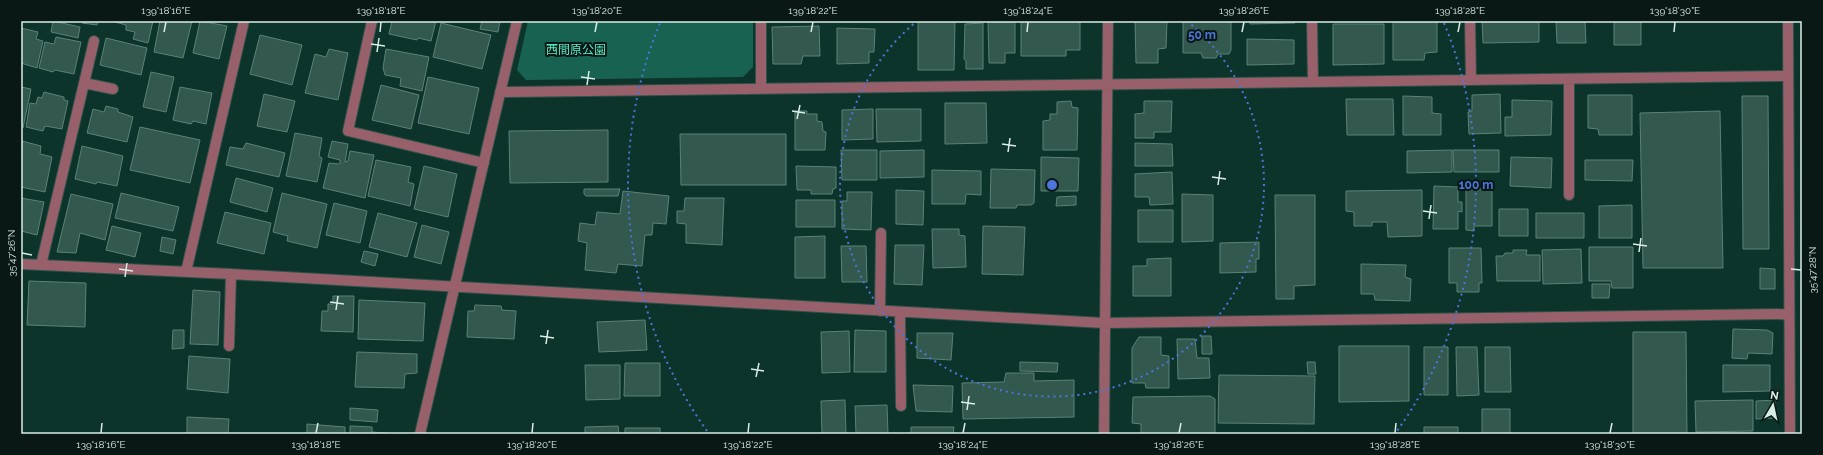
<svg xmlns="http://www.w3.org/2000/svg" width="1823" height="455" font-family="Raleway,'Noto Sans JP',sans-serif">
  <rect width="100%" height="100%" fill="#0d342b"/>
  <path fill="#186251" d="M528 21H753V67L743 77 526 80 517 70Z"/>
  <path fill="#33584e" stroke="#5b8276" d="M53 21 80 27 78 38 51 32Z
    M82 21H98L97 25 82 23Z
    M112 21H153L148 43 133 39 135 32 126 30V25Z
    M160 21H192L183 58 154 52Z
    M200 21 227 26 219 59 193 53Z
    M392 21H436L431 41 418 38 417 40 389 34Z
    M482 21H500L498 32 480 29Z
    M918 21H955L954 70H918Z
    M1021 21H1080V50H1066V56H1021Z
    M1135 21H1167L1166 48 1158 49V63H1136Z
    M1183 21H1231V50L1229 54H1218L1216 58H1203L1201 53H1183Z
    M1250 21H1295V23L1250 24Z
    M1482 21H1539V42L1483 43Z
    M1556 21H1585L1586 43H1557Z
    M1614 21H1641V45H1614Z
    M988 22H1015V53H1005V63H989Z
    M1393 22H1437V52L1425 53 1424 60H1393Z
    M441 23 491 35 482 69 433 57Z
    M983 23V69H966V61L964 59 965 24Z
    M1333 24H1384V64L1333 65Z
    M819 26 820 56H803L801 64H773L772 27Z
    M21 28 38 32 36 39 43 41 37 68 21 63Z
    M837 28 875 29 874 52H869V63L837 64Z
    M260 35 302 45 292 85 250 74Z
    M56 37 81 42 74 74 55 70 53 72 39 68 45 42 54 44Z
    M106 38 147 48 141 75 100 65Z
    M1247 39 1294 40V64L1247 65Z
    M329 49 348 53 338 100 305 93 315 54 326 57Z
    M386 49 429 57 422 91 400 86 401 78 385 75 383 68Z
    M151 72 174 77 166 112 143 107Z
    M428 77 479 88 469 134 418 123Z
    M381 85 419 95 411 129 372 120Z
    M21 87 31 89 23 128 21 127Z
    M180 87 212 93 206 124 193 121 191 124 173 120Z
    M44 92 64 97V100L68 101 62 129 45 126 43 131 26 127 30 103 36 104 38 97 42 98Z
    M264 94 295 101 287 132 257 126Z
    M1500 94 1501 133 1469 134 1468 112 1472 111V95Z
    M1588 95H1632V135H1599L1598 129 1588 128Z
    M1403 96 1432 97V113L1441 114V135H1403Z
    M1742 96H1768L1769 249H1743Z
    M1346 99H1393L1394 135H1347Z
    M1512 100 1552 101 1551 135 1505 136V117H1512Z
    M1071 101 1072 107 1078 108 1077 150H1043V121L1050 120V114H1057V102Z
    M1144 101H1172L1171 132H1154V138H1135V114L1144 113Z
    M945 103H986L987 143 945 144Z
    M106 106 118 109V112L133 117 127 142 87 133 93 109 104 112Z
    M873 109V139L842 140V110Z
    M876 109H921V141L877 142Z
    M795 111H807V114H817V121L822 122 823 131 826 132 825 150H795Z
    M1720 111 1723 268H1643L1640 113Z
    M140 127 200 140 190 183 130 170Z
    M608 130V182L510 183 509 131Z
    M295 133 322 138 319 156 322 158 317 182 286 176Z
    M680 134H786V185H681Z
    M22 141 41 146 40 154 52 157 45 192 21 187Z
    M332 141 348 144 345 162 348 161 350 151 374 155 365 198 323 188 329 163 339 164 340 163V160L328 157Z
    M246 143 285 153 279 177 226 165 230 147 243 149Z
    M1135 143 1172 144 1173 166H1135Z
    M82 146 123 156 117 186 97 182 96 184 75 179Z
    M841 150H877V180H842Z
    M924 150V177L880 178V151Z
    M1452 150V172L1407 173V151Z
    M1453 150H1499V172H1454Z
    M1041 157 1079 158 1078 191H1041Z
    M1511 157 1552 158 1551 188 1510 186Z
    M376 160 411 167 408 182 414 184 410 206 368 196Z
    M1585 160H1633L1632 181 1585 180Z
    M424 166 457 174 448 217 414 209Z
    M796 166 836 167V188L833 189 832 194H811V190H797Z
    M991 169 1035 170 1034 203 1031 205H1017L1016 208H990Z
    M932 170 981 171V195L966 194 965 204H932Z
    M1172 172 1173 204 1150 205 1149 197H1135V174Z
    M236 178 273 188 267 212 230 202Z
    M1434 186 1458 187V202H1462V212L1458 211V229H1433Z
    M584 189H620L618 196H586L584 194Z
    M1466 189H1492V226H1474V231L1466 230Z
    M896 190 924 191 923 225 896 224Z
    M1422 190V236L1388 237 1387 222H1372V226H1354V212L1346 211V191Z
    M623 191 669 196 666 224 653 223 652 235H645L642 266 618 264 616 273 585 270 587 243 578 241 580 223 595 225 597 212 620 214Z
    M847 192H872L871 230 842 229V201H847Z
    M121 193 179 207 173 231 115 218Z
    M282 193 327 204 317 248 287 241 288 236 273 232Z
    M71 194 113 204 105 240 80 233 76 253 57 252Z
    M1182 194 1213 195V241L1182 242Z
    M1275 195H1315V285L1294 286V299H1276Z
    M1076 196V205L1056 206 1057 197Z
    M21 198 44 202 37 235 21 231Z
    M685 198H724L722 245 686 243V224L677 223V211H684Z
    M796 200H835V227H796Z
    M334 203 367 211 360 243 326 235Z
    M1632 205V238H1599V206Z
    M1499 209H1528V236H1499Z
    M1138 210H1173V242H1138Z
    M225 212 271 223 264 254 217 243Z
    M378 213 417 223 407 257 369 247Z
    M1536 213H1584V238H1536Z
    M422 225 449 232 441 264 414 257Z
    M112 226 141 233 135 257 106 250Z
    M983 226 1025 227 1023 275 982 274Z
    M932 229H959V235L965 236 966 267 933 268Z
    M825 236V278H795V237Z
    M162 237 176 240 173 254 160 251Z
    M1259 242V259H1256V272L1220 273V243Z
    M895 245H924L922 285 894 284Z
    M841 246H866L867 282H842Z
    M1589 247H1633V288H1612L1611 281H1589Z
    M1449 248H1481L1482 283H1479V292H1457V283H1449Z
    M1581 249 1582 283 1543 284 1542 250Z
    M1513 250H1527L1526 255H1540V281H1497L1496 256H1503L1505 253H1513Z
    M364 251 378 254 375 266 361 262Z
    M1171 258V296H1133V266H1147V259Z
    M1361 264 1406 265 1405 277 1411 279 1410 301 1375 300 1374 294H1361Z
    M1760 268 1775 269V289H1760Z
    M29 281 86 283 85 327 27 325Z
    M1592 284H1610L1609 298H1592Z
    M193 290 220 292 218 345 190 344Z
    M333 296H354L353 332 321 331 322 311H328V304H333Z
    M359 300 425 303 423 341 358 339Z
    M475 305 501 306 502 310 516 311 514 339 467 337 468 311H474Z
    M645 320 647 350 599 352 597 322Z
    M1733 329 1767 330 1773 333 1772 354 1748 353 1747 359 1732 358Z
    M173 330H184V348L172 349Z
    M855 330 886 331V372H854Z
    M849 331 850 372 822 373 821 332Z
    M1633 332H1686L1687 434H1633Z
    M917 333H953L951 360 917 358Z
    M1202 336H1211L1212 354H1202Z
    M1139 337H1161V355L1169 356V388H1146L1145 383H1132V348Z
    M1177 339H1195L1197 358H1209L1210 378 1178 379Z
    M1339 346H1409V401L1339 402Z
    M1424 347H1448V395H1424Z
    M1456 347H1477L1479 395 1457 396Z
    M1485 347H1510L1511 392H1485Z
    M357 352 417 354V373L405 374 404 388 355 387Z
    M189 356 230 359 228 393 187 389Z
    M1020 362 1058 363 1057 372 1020 371Z
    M1307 362H1315L1316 374H1308Z
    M625 363H660V396H624Z
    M585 365H620V399L586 400Z
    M1723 365H1770V391L1723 392Z
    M1006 373H1034V381L1074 380V417L963 419 962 383 1004 382Z
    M1219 375 1315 376 1314 424 1218 423Z
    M913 385 953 386 952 412 916 411Z
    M1210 396 1215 399V434H1141V424L1132 423 1133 397Z
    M845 400 846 434H822L821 401Z
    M1753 400V431L1696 432 1695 401Z
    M1775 400 1774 418 1756 419V401Z
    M887 405 888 434H856L855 406Z
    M350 408 378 410 377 422 350 420Z
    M1482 409H1510V434H1482Z
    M187 417 229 419 228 434H187Z
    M307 424 345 427V434H307Z
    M350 426 372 427V432L398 434H350Z
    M618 426 619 434H585V427Z
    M911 427H954L953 434H911Z
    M1424 427H1458V434H1424Z
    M625 428H660V434H625Z"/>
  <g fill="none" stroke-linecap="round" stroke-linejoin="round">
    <g stroke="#2d5249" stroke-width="12">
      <path id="minor" d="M372 21 348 131 484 163
        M1312 21 1313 82
        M1470 21 1471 80
        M1788 21 1790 434
        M1569 79V195
        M84 83 113 89
        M761 88V21
        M500 92 1788 76
        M21 264 231 274 1104 323 1788 314
        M41 265 94 41
        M186 272 244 21
        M880 311 881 233
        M900 312 901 406
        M229 346 231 274
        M420 434 517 21
        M1104 434 1108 21"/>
    </g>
    <use href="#minor" stroke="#98606a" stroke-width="10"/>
  </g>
  <path fill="none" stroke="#d8ede6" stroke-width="1.5" d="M164 32 166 22M380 32 381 22M595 32 597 22M811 32 813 22M1027 32 1028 22M1242 32 1244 22M1458 32 1460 22M1674 32 1675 22M371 44 385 46M377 52 379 38M581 77 595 79M587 85 589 71M792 111 805 113M797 119 800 105M1002 144 1016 146M1008 152 1010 138M1212 177 1226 179M1218 185 1220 171M1423 211 1437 213M1429 219 1431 205M1633 244 1647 246M1639 252 1641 238M22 253 32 255M119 269 133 271M1791 269 1801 270M125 277 127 263M330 302 344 304M336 310 338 296M540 336 554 338M546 344 548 330M751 369 764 371M756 377 759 363M961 402 975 404M967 410 969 396M101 433 102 423M316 433 318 423M532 433 533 423M748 433 749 423M963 433 965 423M1179 433 1181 423M1395 433 1396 423M1610 433 1612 423"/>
  <g fill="none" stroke="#4c76dc" stroke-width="2" stroke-dasharray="2 4">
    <path d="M1187 21A212 212 0 1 1 917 21"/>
    <path d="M707 431A424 424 0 0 1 660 23M1444 23A424 424 0 0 1 1397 431"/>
  </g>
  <g text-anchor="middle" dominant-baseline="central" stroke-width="4" stroke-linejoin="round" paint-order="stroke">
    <g font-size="12" fill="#55eac7" stroke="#091814">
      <text x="576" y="50">西間原公園</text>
    </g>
  </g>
  <circle cx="1052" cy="185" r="6" fill="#4c76dc" stroke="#091814" stroke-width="2"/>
  <g font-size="12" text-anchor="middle" font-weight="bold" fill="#4c76dc" stroke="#091814" stroke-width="4" stroke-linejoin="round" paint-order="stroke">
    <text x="1202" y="39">50 m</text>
    <text x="1476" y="189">100 m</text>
  </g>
  <rect width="1823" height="455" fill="none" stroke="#091814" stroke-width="44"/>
  <g transform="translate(1773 405) rotate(9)" stroke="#091814" stroke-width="3" paint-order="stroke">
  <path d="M0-3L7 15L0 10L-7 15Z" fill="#d8ede6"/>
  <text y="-6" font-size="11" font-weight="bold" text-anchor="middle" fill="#d8ede6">N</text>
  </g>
  <rect x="22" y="22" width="1779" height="411" fill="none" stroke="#d8ede6" stroke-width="1.5"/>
  <g font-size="10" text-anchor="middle" fill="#d8ede6">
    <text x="166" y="14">139°18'16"E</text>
    <text x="381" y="14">139°18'18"E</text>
    <text x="597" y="14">139°18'20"E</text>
    <text x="813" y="14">139°18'22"E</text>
    <text x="1028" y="14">139°18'24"E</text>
    <text x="1244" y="14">139°18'26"E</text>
    <text x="1460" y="14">139°18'28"E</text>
    <text x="1675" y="14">139°18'30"E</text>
    <text transform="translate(11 253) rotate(-90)" y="4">35°47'26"N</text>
    <text transform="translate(1812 270) rotate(-90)" y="4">35°47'28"N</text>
    <text x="101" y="448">139°18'16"E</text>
    <text x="316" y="448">139°18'18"E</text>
    <text x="532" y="448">139°18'20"E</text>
    <text x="748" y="448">139°18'22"E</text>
    <text x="963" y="448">139°18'24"E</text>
    <text x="1179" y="448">139°18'26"E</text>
    <text x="1395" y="448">139°18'28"E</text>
    <text x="1610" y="448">139°18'30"E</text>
  </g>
</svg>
